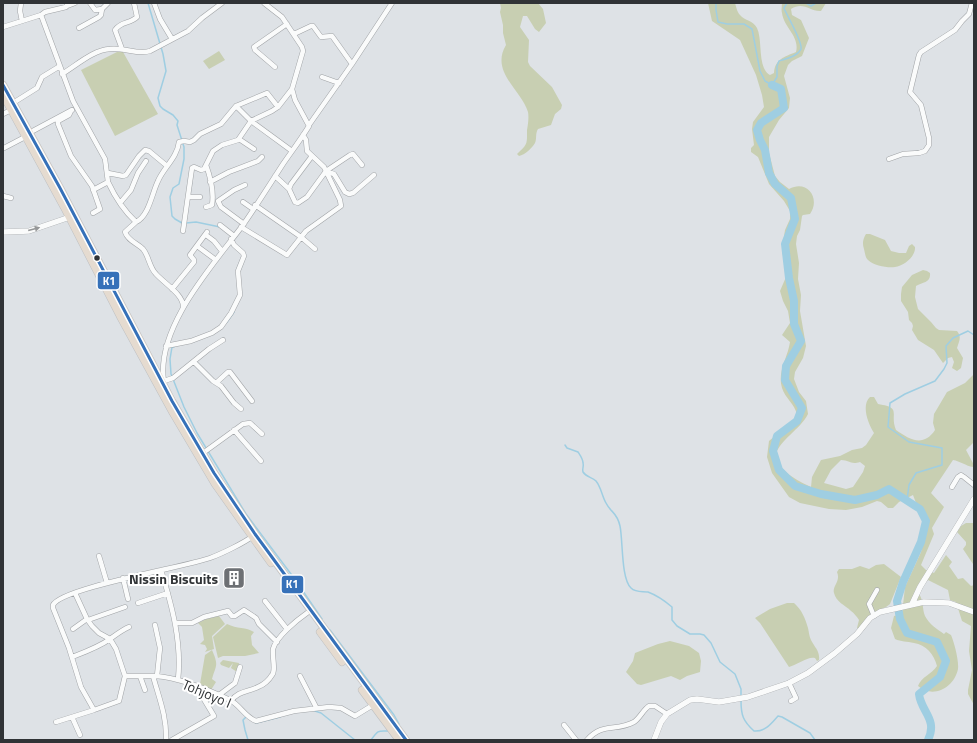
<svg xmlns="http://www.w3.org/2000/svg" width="977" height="743" font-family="'Titillium Web',sans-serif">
  <rect width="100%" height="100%" fill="#dee2e6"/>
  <path fill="#c8cfb2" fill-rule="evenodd" d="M500 3H538L543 9 546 23 539 32 535 29 527 16H523L520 27 529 40 528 62 530 66 552 87 562 105 561 109 555 114 551 125 538 129C535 134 537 139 535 143 532 148 525 155 519 156L517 154C528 144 527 144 527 130 528 125 529 117 528 112 521 89 490 72 506 45L503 33V25L500 12 501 8Z
    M708 3H735C736 6 737 12 740 15 745 21 753 20 757 28 763 40 757 68 770 75L774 73C775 59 784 57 796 52 800 36 784 28 782 13 781 10 782 6 782 3H826L821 11C810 12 804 1 791 9L792 15 801 20 809 38 802 56 792 61 788 65 784 76 790 98 789 108 779 120 769 137V153L775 176 780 182 789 189C807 179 821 198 810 214L803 215 802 216 800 230 797 236 796 244 799 263 798 279 801 295 800 311 806 346 803 358 795 372 794 379 799 392 806 401 808 414C800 430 780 439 775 456 779 471 798 481 811 487L812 477 821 460 840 456 852 450 862 448 866 445 874 433C868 424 861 405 870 397H874L878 404C903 408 889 413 896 430 909 439 923 448 935 430L933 423 934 414 947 392 965 383 974 374V442L966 450 974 465 973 467C966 466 960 461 953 460L931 493 944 507 932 528 934 534 921 565 926 570 934 573 946 555 952 562 949 566 958 579 963 578 971 586 974 585V705L968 694V690L972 670 969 651 971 626 962 621 956 602 950 600 948 590 928 580 925 583 919 594C924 601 922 609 925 616 929 624 937 629 944 634L946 632 951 635C954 642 959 660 958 669 954 688 933 699 918 686 921 677 932 674 937 666 934 654 926 645 914 643 907 641 901 642 895 639L891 628 894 616 902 614 905 587 921 552 928 523 924 511 916 503 913 495 899 502 893 508H888L881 502 877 501 862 507 846 510 829 509 800 503 789 497 772 473 767 457 769 441 794 420 797 415C795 404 785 398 782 388 777 372 788 357 790 342L782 335 790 323 788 311 783 301 780 291 786 277 782 249 785 230 790 219V211L784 201 769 184 758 157 751 152V148L754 145 752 129 753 122 764 107 762 95 756 75 740 40 712 21ZM841 460C850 460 850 465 860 462L865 466 863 472 853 487 846 489 824 483 831 470Z
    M219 51 225 60 209 69 203 61Z
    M117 52H123L158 114 115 136 81 70Z
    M866 234H870L885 240 891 251 899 253H906L909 246 912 244 915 247C916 256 904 266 895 267 888 268 874 266 868 260 865 257 865 253 864 249 862 243 863 239 866 234Z
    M923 270 927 271 930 273C931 283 923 282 916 286L915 297 918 309 931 322 936 328 939 330 957 331C962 337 959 341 957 348L963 358 961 368 957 371 952 368 954 362 952 357 948 358 943 363 934 350 918 340 912 330 913 326 912 323 909 320 908 312 901 301V294L902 287 912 275Z
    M966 523H974L973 564 963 549 966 545V542L957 532 961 526Z
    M884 564 901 577 890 604 886 607 879 610 860 629 857 628 859 620C857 617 854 613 851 611 845 605 836 602 834 593 832 586 841 581 837 572L839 569H852L860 566 869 569 876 565Z
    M787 603H794C802 610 805 618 808 628 809 632 809 636 811 640 815 648 820 651 819 660L817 661 815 658C808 656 797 665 789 667L760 623 755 618 770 609Z
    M219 616 225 624 212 636 214 649 205 652 207 649 205 645 200 644 204 640 202 627 198 623 206 619Z
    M227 624C237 629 246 627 254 632L251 636 252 645 259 653 245 656H223L218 658 213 637Z
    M670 641 689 646 699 653 701 661 700 672 687 676 680 680 671 676 641 685 637 684 626 672 633 661 635 653 658 644Z
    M212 650C219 666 216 665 212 679L216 682 211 690 200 684 205 655Z
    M223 660 239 663 237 672 231 668 233 663 229 668 221 665 220 663Z"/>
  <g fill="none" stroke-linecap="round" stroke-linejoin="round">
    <path stroke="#9fcee2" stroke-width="1.5" d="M148 3 163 54 166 71 158 98 160 106 163 109 173 115 178 121 177 125 184 147V159L179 184 173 188 170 197 172 216 175 219 182 223
      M716 3V10L718 22 727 24H744L752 29 760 71 765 81 772 85 777 77V66L779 61C786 59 798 56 801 49 803 42 787 16 784 8L787 3
      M806 3 811 6 816 3
      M186 223 196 222 220 227
      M227 322 234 312
      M174 347H172L170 359 171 374 184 407 197 433 246 514 294 578 322 619
      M565 445 567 448 578 452C580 455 583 459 583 463 584 466 582 469 583 472 586 477 592 477 596 481 601 487 602 496 606 503 611 513 617 512 620 526 623 540 621 579 631 588 636 593 643 591 648 592 656 595 665 601 672 607V620L677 626 690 634H700L704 635 711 643 720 662 735 674 741 689V697
      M907 500 909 485 916 473 942 465V448L909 442 888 427 890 403 905 394 935 381 944 369 947 363 946 346 953 338 968 331 974 335
      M330 630 394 715 399 724 398 725
      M741 701C741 715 743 721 754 731 765 732 771 724 778 716L782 717 810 733 815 740
      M315 711 321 713 355 740
      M246 717 243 720 245 730 248 740
      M256 723 280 717
      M371 740C379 729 378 731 390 731"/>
    <path stroke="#9fcee2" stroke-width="8" d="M772 85 781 89 784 108 761 123 757 130 760 140 765 150 769 173 775 184 791 198 795 219 785 244 789 278 794 301V324L801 341 786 366 785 380 802 408 797 421 777 436 773 451 779 470 795 486 821 494 855 500 877 495 889 489 920 509 926 521 921 542 903 582 897 601 900 619 907 633 937 642 946 661 940 677 919 694C921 712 938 719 928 740"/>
    <g stroke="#a0a3a6" stroke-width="5.5">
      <path id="minor" d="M21 3 20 11 22 21
        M90 3 95 10 102 9
        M154 3 160 19 172 39
        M67 6 75 3
        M41 15 45 12 66 7 67 6V3
        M3 27 41 15 73 101 105 159 108 182 93 190
        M79 28 99 17 101 15 102 9 108 3
        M294 34 311 26H313L321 37 332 36 352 64
        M122 49 115 30C121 21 130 24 137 17L134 3
        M275 67 255 50 254 47 287 24
        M62 74C77 65 93 50 110 49 123 47 138 55 150 51L188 31 202 18 222 3
        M322 77 339 83
        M13 103 37 88 42 77 60 66
        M236 106 267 93 278 107
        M71 111 69 115 58 121V124L71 156 92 186 100 209 93 213
        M3 114 11 110
        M309 125 352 64 392 3
        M29 133 72 110
        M239 139 254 149
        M4 148 25 137
        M889 159 903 154 919 153 925 151 929 145V138L921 105 910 92 919 55 921 52 955 30 962 21 969 14 972 3
        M206 165C210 176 214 193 212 205L206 207
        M108 173 123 176 126 175 139 156 145 150 149 151 167 166
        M327 174 331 173 334 174 345 192 349 194 353 193 374 175
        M275 176 289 189 295 202 298 203 307 197 326 171 350 155 353 154 362 165
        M108 182C115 197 124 211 136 222 149 216 152 193 158 181 164 167 177 158 179 142L184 141 190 142 194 140 200 134 221 124 236 106 251 121 292 151
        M210 182 229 172 258 161 262 157
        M289 189 291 184 312 156
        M3 196 11 198
        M188 197H200
        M243 202 253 209
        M120 203 131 190 138 173 146 161
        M255 205 301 237 315 249
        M136 222 125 232C128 241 137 243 143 249 149 256 149 267 156 274 164 283 184 295 183 307
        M244 224 221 207 218 201 234 190 245 185
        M220 225 234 236
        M241 227 287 255 306 231 341 206 340 200 324 167 307 151 306 140 303 135
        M183 231 192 168 194 167 201 170 204 169 213 151 222 145 238 140 251 121 272 111 278 107 292 89
        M206 235 214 241 222 251
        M197 246 216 260
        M172 289 194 262V260L190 255 207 232
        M166 346 191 341 212 333 221 327 231 313 240 295 238 271 244 256 243 253 234 245 231 239
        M194 362 213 381 221 386 234 403 241 409
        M164 381 173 378 209 349 223 340
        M164 382C155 328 213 265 243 225 257 205 270 184 283 164 292 151 301 139 309 126L295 100 292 89 303 51 302 47 282 17 264 3
        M216 383 228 372H230L252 401
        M234 430 261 461
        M203 453 243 424 250 423 262 434
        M952 487 958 477 961 475 964 477 974 485
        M99 556 107 583
        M161 570C172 606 182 642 178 680
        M123 578 128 599
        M75 593 87 619 92 626 99 633 110 639 116 649 125 676 119 701 94 710 81 687 69 648 53 608V605C61 588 185 567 210 558 221 554 244 543 253 536
        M265 601 287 629
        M138 603 168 593
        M874 616 869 604 877 590
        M88 620 125 607
        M175 623H192L204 617 228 611 232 616H235L244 610 256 618 259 624 277 642
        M155 625 160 648 157 676
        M73 629 87 619
        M72 657C85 652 99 647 110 639 117 634 122 630 129 627
        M125 676C135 676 145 676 156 676 181 678 207 689 230 700 240 705 245 717 256 721L294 711 329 707 341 708 355 716 373 705
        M140 676 145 690
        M153 676C159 698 167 717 166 740
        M300 676 316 707
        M789 683 796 698 791 701
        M219 695 235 683 240 667
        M231 701C238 691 248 692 258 687 263 685 269 680 272 675 276 671 272 656 273 649 276 637 297 620 307 613
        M72 717 80 735
        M56 722 94 710
        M564 725 576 740
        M172 740 214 716 202 696 200 687
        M587 740C603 722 615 732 634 722 640 718 643 710 649 706H655L667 714"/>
    </g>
    <g stroke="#a0a3a6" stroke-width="6">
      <path id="tertiary" d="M3 232 29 231 70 217
        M912 604 920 587 974 499
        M654 740 661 722 667 714 690 700 697 699 719 702 748 697 789 683 808 673 835 653 857 634 870 618 880 612 924 602 949 603 974 612"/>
    </g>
    <g stroke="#bec0c3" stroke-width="8">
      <path id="trunk" d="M3 85 60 188 172 401 214 473 255 534 406 740
        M3 95 64 207 120 316 173 413 215 484 271 563
        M320 632 342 662
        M362 690 399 740"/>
    </g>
    <use href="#minor" stroke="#fafbfb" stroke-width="4.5"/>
    <use href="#tertiary" stroke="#fafbfb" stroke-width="5.5"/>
    <use href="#trunk" stroke="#e5dbd0" stroke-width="7"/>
    <g stroke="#fff" stroke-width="6">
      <path id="bus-1" d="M3 85 60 188 172 401 214 473 255 534 406 740"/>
    </g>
    <use href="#bus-1" stroke="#3671b9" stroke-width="3"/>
  </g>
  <defs><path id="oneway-solid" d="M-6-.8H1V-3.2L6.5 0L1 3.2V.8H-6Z"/></defs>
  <use fill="#959798" href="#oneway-solid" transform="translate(34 229) rotate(-15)"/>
  <defs>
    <g id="building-square" transform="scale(1.15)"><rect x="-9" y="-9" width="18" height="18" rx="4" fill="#6d7074" stroke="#fff"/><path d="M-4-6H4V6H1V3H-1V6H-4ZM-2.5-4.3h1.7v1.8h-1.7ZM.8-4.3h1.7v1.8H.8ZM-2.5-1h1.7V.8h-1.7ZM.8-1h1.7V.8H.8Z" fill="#fff"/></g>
  </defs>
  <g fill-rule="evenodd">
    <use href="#building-square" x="234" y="578"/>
  </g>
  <circle fill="#303336" stroke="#fff" stroke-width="1.5" cx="97" cy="258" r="3.5"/>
  <g text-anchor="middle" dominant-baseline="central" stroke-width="4" stroke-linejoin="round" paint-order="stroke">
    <g font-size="14" font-weight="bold" fill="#303336" stroke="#fff" text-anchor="end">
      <text x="218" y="578">Nissin Biscuits</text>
    </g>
    <g font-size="14" fill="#303336" stroke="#fff">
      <text transform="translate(207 693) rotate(23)">Tohjoyo I</text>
    </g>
  </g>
  <g stroke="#fff" stroke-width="1.5">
    <rect x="97" y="271" width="23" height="19" rx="4" fill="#3671b9"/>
    <rect x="281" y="575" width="23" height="19" rx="4" fill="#3671b9"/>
  </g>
  <g font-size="11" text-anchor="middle" font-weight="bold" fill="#fff">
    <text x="109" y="285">K1</text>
    <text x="292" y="588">K1</text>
  </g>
  <rect width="977" height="743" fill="none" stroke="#303336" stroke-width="8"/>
</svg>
